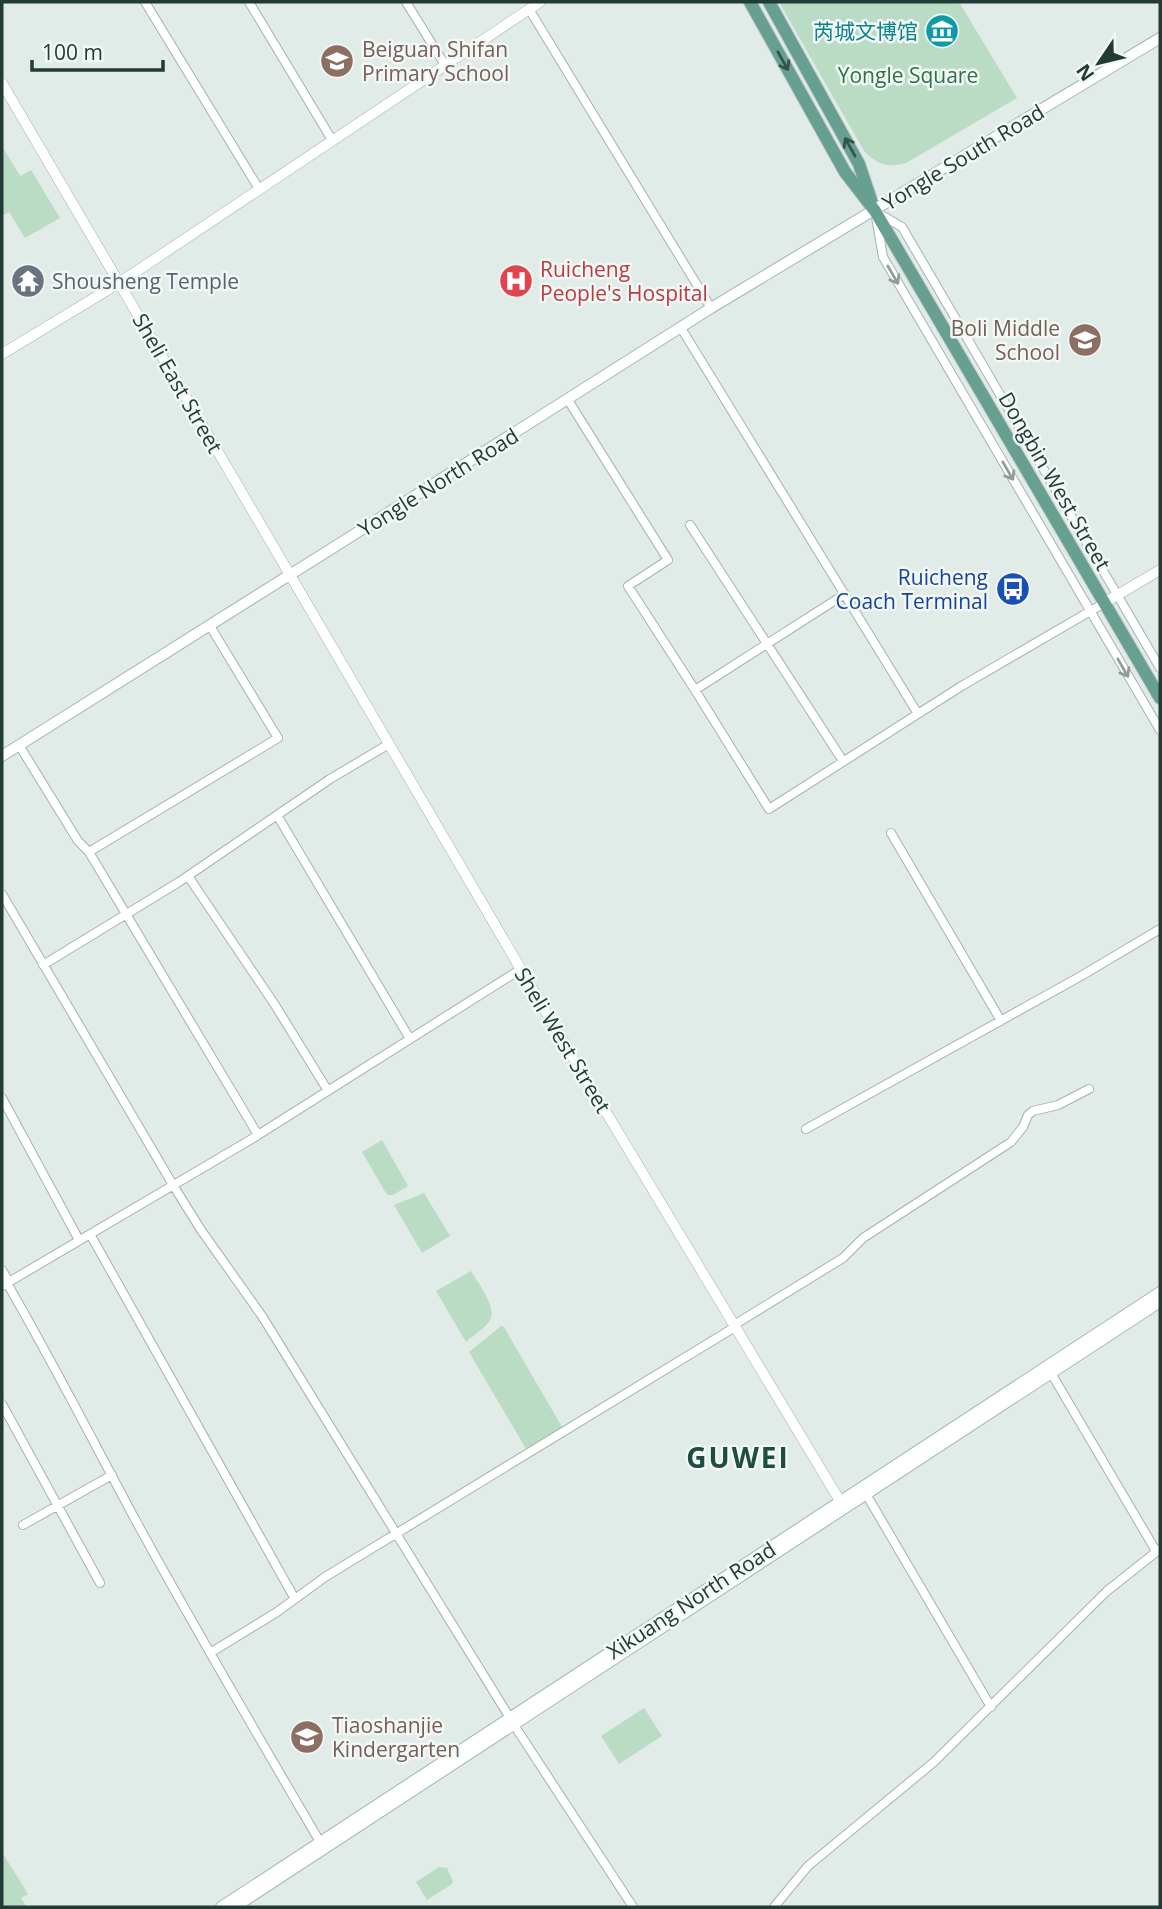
<svg xmlns="http://www.w3.org/2000/svg" width="1162" height="1909" font-family="'Open Sans','Noto Sans SC',sans-serif">
  <rect width="100%" height="100%" fill="#e1ebe7"/>
  <path fill="#bbdcc4" d="M779 2H959L1017 98 906 163C887 168 878 165 864 151Z
    M2 146 20 176 31 170 60 218 25 238 9 212 2 216Z
    M382 1140 408 1186 393 1195H387L362 1152Z
    M424 1193 450 1236 422 1253 394 1205Z
    M471 1271C477 1281 496 1307 491 1318 488 1327 473 1335 466 1342L436 1291Z
    M501 1326 504 1327 562 1427 526 1449 469 1352Z
    M644 1708 662 1736 619 1764 601 1736Z
    M2 1852 28 1894 21 1898 27 1907H2Z
    M439 1867 447 1868 453 1881 452 1884 427 1900 416 1882Z"/>
  <g fill="none" stroke-linecap="round" stroke-linejoin="round">
    <g stroke="#a4b3ae" stroke-width="10">
      <path id="minor" d="M145 2 259 189
        M249 2 332 140
        M406 2 445 65
        M529 9 711 308
        M878 213 902 227 1160 668
        M876 217 883 257 1160 730
        M681 328 918 714
        M568 400 668 560 628 586 695 690 769 809 960 687 1106 602
        M690 525 843 761
        M695 690 845 594
        M19 745 78 841 89 852 258 1135
        M277 815 410 1039
        M891 833 1001 1021
        M89 852 278 738 210 626
        M188 876 275 1005 328 1091
        M2 894 173 1185 201 1230 262 1316 510 1718
        M43 965 179 882 330 779 389 744
        M2 1098 79 1240
        M806 1129 1081 976 1160 929
        M90 1234 295 1599
        M2 1270 9 1282
        M7 1283C52 1361 93 1441 136 1521 195 1629 258 1736 320 1842
        M2 1286 250 1140 521 969
        M734 1325 843 1258 863 1238 1011 1142 1023 1127 1028 1115 1033 1111 1058 1105 1089 1089
        M1051 1373 1156 1551
        M2 1404 100 1583
        M866 1494 991 1707
        M23 1525 112 1475
        M210 1653 277 1612 325 1577 735 1327
        M514 1725 633 1907
        M774 1907 808 1866 934 1762 1107 1591 1160 1549"/>
    </g>
    <g stroke="#a4b3ae" stroke-width="11">
      <path id="tertiary" d="M2 83 550 1019 840 1501
        M2 354 119 283 540 2
        M1104 603 1160 570"/>
    </g>
    <g stroke="#a0b7af" stroke-width="12">
      <path id="secondary" d="M2 756 331 549 711 308 1160 38
        M221 1907 1160 1292
        M235 1907 1160 1302"/>
    </g>
    <g stroke="#c1c8c6" stroke-width="14">
      <path id="primary" d="M750 2 845 172 875 211 1160 698
        M769 2 859 164 871 200"/>
    </g>
    <use href="#minor" stroke="#fff" stroke-width="8"/>
    <use href="#tertiary" stroke="#fff" stroke-width="10"/>
    <use href="#secondary" stroke="#fff" stroke-width="10"/>
    <use href="#primary" stroke="#679f91" stroke-width="12"/>
  </g>
  <defs><path id="oneway-shaft" d="M-6 0H5M1.5-3L5.5 0L1.5 3" fill="none" stroke-width="1.6" stroke-linecap="round" stroke-linejoin="round" transform="scale(1.75)"/></defs>
  <g stroke="#33544b">
    <use href="#oneway-shaft" transform="translate(783 61) rotate(61)"/>
    <use href="#oneway-shaft" transform="translate(850 147) rotate(-119)"/>
  </g>
  <g stroke="#909d9a">
    <use href="#oneway-shaft" transform="translate(893 275) rotate(60)"/>
    <use href="#oneway-shaft" transform="translate(1008 471) rotate(60)"/>
    <use href="#oneway-shaft" transform="translate(1123 668) rotate(60)"/>
  </g>
  <defs>
    <g id="museum-disc" transform="scale(1.75)"><circle r="9.5" fill="#0f9aa8" stroke="#f1f8f5"/><path d="M0-6L6-3V-2H-6V-3ZM-5-1h2V3h-2ZM-1-1h2V3h-2ZM3-1h2V3H3ZM-6 4H6V6H-6Z" fill="#fff"/></g>
    <g id="school-disc" transform="scale(1.75)"><circle r="9.5" fill="#8d6e63" stroke="#f1f8f5"/><path d="M0-5L7-2L0 1L-7-2ZM-4 1L0 2.5L4 1V4Q0 6-4 4Z" fill="#fff"/></g>
    <g id="temple-disc" transform="scale(1.75)"><circle r="9.5" fill="#6b7280" stroke="#f1f8f5"/><path d="M0-6L5-2H3V0L6.5 2.5H4V6H1.5V3h-3V6H-4V2.5H-6.5L-3 0V-2H-5Z" fill="#fff"/></g>
    <g id="hospital-disc" transform="scale(1.75)"><circle r="9.5" fill="#e0444e" stroke="#f1f8f5"/><path d="M-5-5h3v3.5h4V-5h3V5h-3V1.5h-4V5h-3Z" fill="#fff"/></g>
    <g id="bus-disc" transform="scale(1.75)"><circle r="9.5" fill="#1a4fb4" stroke="#f1f8f5"/><path d="M-5-6H5V4H4V6H2V4H-2V6H-4V4H-5ZM-3.5-4V0h7V-4ZM-3.5 1.2v1.5H-2V1.2ZM2 1.2v1.5H3.5V1.2Z" fill="#fff"/></g>
  </defs>
  <g fill-rule="evenodd">
    <use href="#museum-disc" x="942" y="31"/>
    <use href="#school-disc" x="337" y="61"/>
    <use href="#temple-disc" x="28" y="281"/>
    <use href="#hospital-disc" x="516" y="281"/>
    <use href="#school-disc" x="1085" y="340"/>
    <use href="#bus-disc" x="1013" y="589"/>
    <use href="#school-disc" x="307" y="1737"/>
  </g>
  <g text-anchor="middle" dominant-baseline="central" stroke-width="5" stroke-linejoin="round" paint-order="stroke">
    <g font-size="21" fill="#0d838f" stroke="#f1f8f5" text-anchor="end">
      <text x="918" y="31">芮城文博馆</text>
    </g>
    <g font-size="21" fill="#785e54" stroke="#f1f8f5" text-anchor="start">
      <text x="362" y="49">Beiguan Shifan<tspan x="362" dy="24">Primary School</tspan></text>
      <text x="1060" y="328" text-anchor="end">Boli Middle<tspan x="1060" dy="24">School</tspan></text>
      <text x="332" y="1725">Tiaoshanjie<tspan x="332" dy="24">Kindergarten</tspan></text>
    </g>
    <g font-size="21" fill="#2d7148" stroke="#f1f8f5">
      <text x="908" y="75">Yongle Square</text>
    </g>
    <g font-size="21" fill="#223b34" stroke="#f1f8f5">
      <text transform="translate(963 157) rotate(-31)">Yongle South Road</text>
      <text transform="translate(178 383) rotate(60)">Sheli East Street</text>
      <text transform="translate(1055 481) rotate(60)">Dongbin West Street</text>
      <text transform="translate(438 482) rotate(-32)">Yongle North Road</text>
      <text transform="translate(563 1040) rotate(59)">Sheli West Street</text>
      <text transform="translate(691 1600) rotate(-33)">Xikuang North Road</text>
    </g>
    <g font-size="21" fill="#be3a42" stroke="#f1f8f5" text-anchor="start">
      <text x="540" y="269">Ruicheng<tspan x="540" dy="24">People's Hospital</tspan></text>
    </g>
    <g font-size="21" fill="#5b616d" stroke="#f1f8f5" text-anchor="start">
      <text x="52" y="281">Shousheng Temple</text>
    </g>
    <g font-size="21" fill="#164399" stroke="#f1f8f5" text-anchor="end">
      <text x="988" y="577">Ruicheng<tspan x="988" dy="24">Coach Terminal</tspan></text>
    </g>
    <g font-size="28" font-weight="bold" letter-spacing="2" fill="#1f4d41" stroke="#f1f8f5">
      <text x="738" y="1457">GUWEI</text>
    </g>
  </g>
  <rect width="1162" height="1909" fill="none" stroke="#223b34" stroke-width="7"/>
  <g transform="translate(1099 63) rotate(235)" stroke="#f1f8f5" stroke-width="5" paint-order="stroke">
  <path d="M0-5L12 26L0 18L-12 26Z" fill="#223b34"/>
  <text y="-10" font-size="19" font-weight="bold" text-anchor="middle" fill="#223b34">N</text>
  </g>
  <path d="M32 60v10h131v-10" fill="none" stroke="#223b34" stroke-width="3.5"/>
  <text x="42" y="60" font-size="21" fill="#223b34" stroke="#f1f8f5" stroke-width="5" paint-order="stroke">100 m</text>
</svg>
